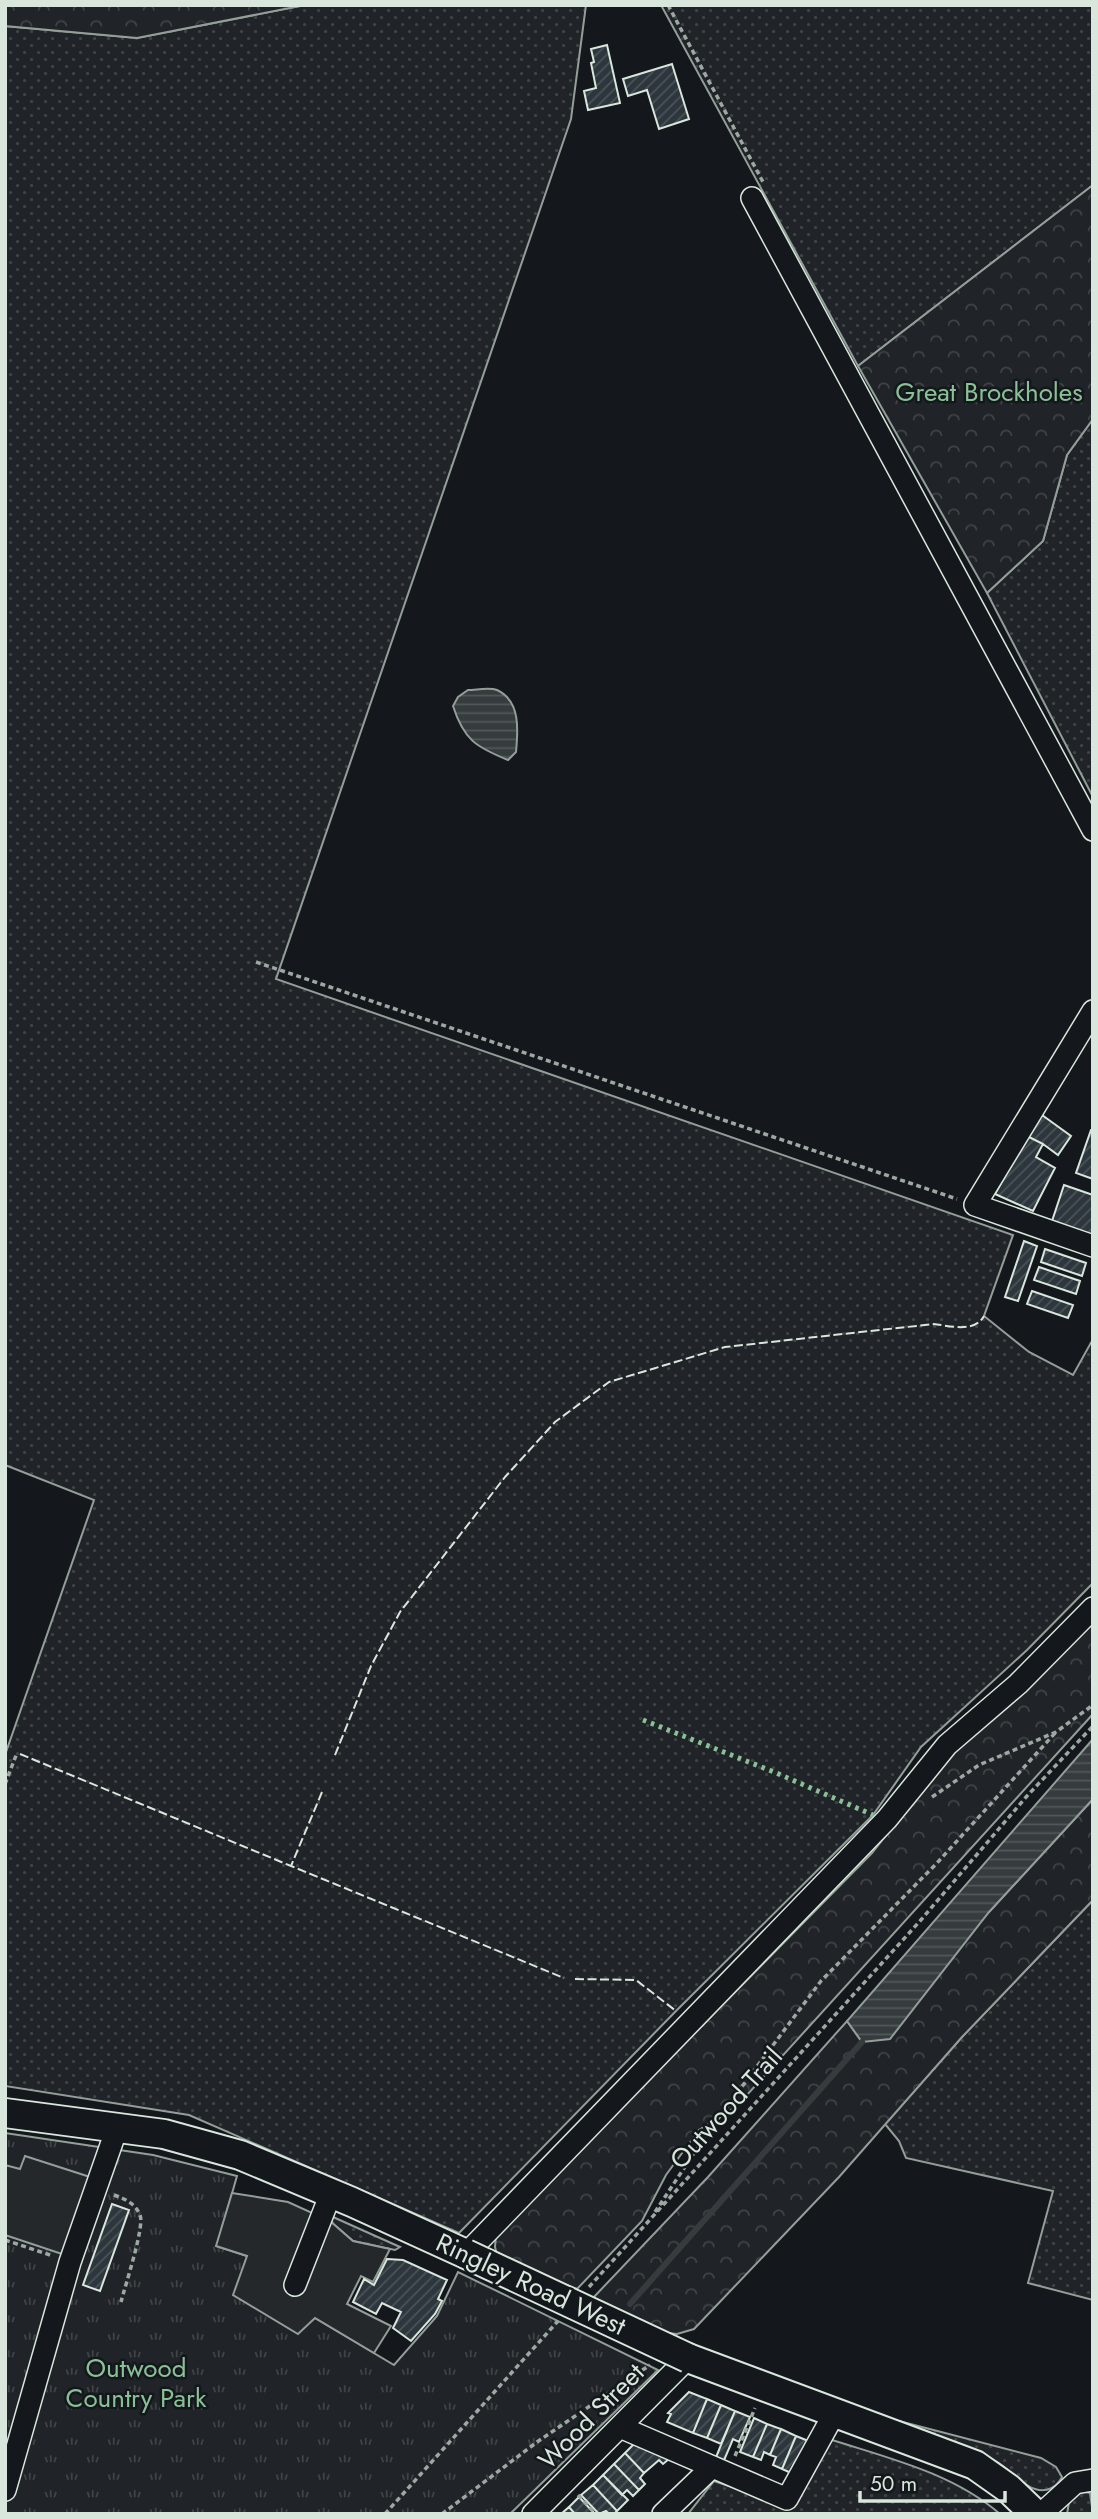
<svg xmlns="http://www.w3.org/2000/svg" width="1098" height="2519" font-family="Jost,sans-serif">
  <defs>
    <pattern id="grass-dots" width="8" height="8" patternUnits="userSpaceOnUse" patternTransform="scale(1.75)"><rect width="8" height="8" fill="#202428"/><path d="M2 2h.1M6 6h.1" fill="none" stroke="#404447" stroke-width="1.8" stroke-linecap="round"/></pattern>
    <pattern id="forest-crowns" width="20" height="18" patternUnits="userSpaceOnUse" patternTransform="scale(1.75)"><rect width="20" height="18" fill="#202428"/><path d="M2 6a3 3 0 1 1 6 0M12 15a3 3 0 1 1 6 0" fill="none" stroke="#404447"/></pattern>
    <pattern id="park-tufts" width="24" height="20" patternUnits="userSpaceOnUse" patternTransform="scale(1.75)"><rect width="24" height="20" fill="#202428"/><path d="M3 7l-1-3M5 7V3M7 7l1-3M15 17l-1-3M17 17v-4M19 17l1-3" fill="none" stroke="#404447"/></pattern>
    <pattern id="water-rules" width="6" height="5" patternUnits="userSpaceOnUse" patternTransform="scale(1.75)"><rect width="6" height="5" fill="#363b3e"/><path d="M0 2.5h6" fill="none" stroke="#525759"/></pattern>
    <pattern id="building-hatch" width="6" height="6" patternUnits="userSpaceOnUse" patternTransform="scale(1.75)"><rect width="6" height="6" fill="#2c363c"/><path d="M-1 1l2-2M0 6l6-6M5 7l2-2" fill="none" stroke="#4a5358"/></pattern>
  </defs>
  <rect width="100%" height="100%" fill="#14181c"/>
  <path fill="url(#grass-dots)" stroke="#939e99" stroke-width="2" d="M305 5H586L571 119 276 979 1013 1235 984 1316 1029 1352 1073 1375 1093 1339V1583L1027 1650 921 1747 873 1815 676 2011 459 2233 189 2115 5 2086V1755L94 1500 5 1465V26L137 38Z
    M661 5H1093V185L858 366Z
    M1093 419V797L987 593 1043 541 1067 455Z
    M1093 1900V2300L1028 2283 1053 2191 906 2158 899 2141 885 2124 962 2037Z
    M333 2217 400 2247 395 2250 353 2241 330 2221Z
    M899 2421 1041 2458 1056 2467 1062 2477C1057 2487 1047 2493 1035 2489 1021 2485 1009 2468 995 2461 964 2445 932 2433 899 2421Z
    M826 2438C887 2458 951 2472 1000 2514H688L714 2481 790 2507Z
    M1082 2491 1090 2493 1093 2514H1067L1069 2502Z"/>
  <path fill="url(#forest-crowns)" stroke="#939e99" stroke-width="2" d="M5 5H305L137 38 5 26Z
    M1093 185V419L1067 455 1043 541 987 593 858 366Z
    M1093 1616V1714L736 2107 699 2130 666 2175 642 2221 577 2289 523 2268 497 2255 495 2247 496 2235 872 1853 950 1754Z
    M1093 1799V1900L962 2037 839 2177 694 2329 677 2334 668 2333 592 2299 708 2177 847 2021 862 2042 989 1912Z"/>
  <path fill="url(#park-tufts)" stroke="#939e99" stroke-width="2" d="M5 2133 153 2155 237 2176 217 2246 247 2256 315 2318 394 2365 437 2316 458 2272 658 2370 510 2514H5Z"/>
  <path fill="#24282b" stroke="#939e99" stroke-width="2" d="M25 2156 90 2177 65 2255 5 2235V2165L20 2169Z
    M232 2193 288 2202 330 2221 353 2241 390 2249 373 2282 361 2276 347 2304 391 2326 374 2353 315 2318 298 2334 233 2295 247 2256 216 2246Z"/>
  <path fill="url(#water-rules)" stroke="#939e99" stroke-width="2" d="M468 690C476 690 489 687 497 690 521 701 518 731 516 752L508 760C476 747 464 740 453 706L458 697Z
    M1093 1739V1799L989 1912 890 2039 862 2042 847 2021Z"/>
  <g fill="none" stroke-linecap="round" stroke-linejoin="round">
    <path stroke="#363b3e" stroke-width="6" d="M630 2304 862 2042"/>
  </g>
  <path fill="url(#building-hatch)" stroke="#d8e6dc" stroke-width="2" d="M607 45 620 103 588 110 584 91 596 88 591 63 594 62 591 49Z
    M672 64 689 119 659 129 647 90 628 96 623 79Z
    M1042 1115 1071 1136 1058 1155 1043 1144 1027 1136Z
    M1091 1130H1093V1179L1076 1173Z
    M1027 1136 1043 1144 1036 1157 1055 1168 1033 1211 995 1194Z
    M1064 1185 1093 1195V1238L1051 1224Z
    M1024 1241 1037 1246 1018 1301 1005 1297Z
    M1045 1249 1086 1263 1082 1276 1041 1262Z
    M1039 1267 1080 1281 1076 1294 1034 1280Z
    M1032 1291 1073 1305 1068 1318 1027 1304Z
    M112 2204 129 2210 100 2291 83 2285Z
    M387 2259 403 2260 447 2280 438 2299 442 2301 435 2314 411 2341 393 2328 401 2312 382 2303 376 2314 353 2302 364 2279 374 2285Z
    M689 2392 707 2399 693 2433 667 2422 671 2414 668 2413Z
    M707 2399 721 2405 707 2438 693 2433Z
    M721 2405 735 2411 721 2444 707 2438Z
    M735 2411 750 2417 739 2442 733 2439 722 2465 714 2462Z
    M754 2418 767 2424 753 2457 740 2452Z
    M767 2424 781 2429 770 2455 764 2452 761 2460 753 2457Z
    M781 2429 796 2436 782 2469 773 2465 776 2457 770 2455Z
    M796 2436 811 2442 791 2473 782 2469Z
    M637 2441 669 2459 663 2464 659 2460 644 2473 625 2453Z
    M625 2453 644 2473 640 2478 645 2484 639 2490 614 2464Z
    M614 2464 639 2490 633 2496 627 2490 622 2495 603 2475Z
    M603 2475 628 2500 617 2511 593 2485Z
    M593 2485 617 2511 614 2514H609L606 2511 599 2514 581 2495Z
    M579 2497 595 2514H575L569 2507Z
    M569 2507 575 2514H561Z"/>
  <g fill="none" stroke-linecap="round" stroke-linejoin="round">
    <g stroke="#d8e6dc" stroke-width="24">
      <path id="minor" d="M752 198 1093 830
        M1093 1011 975 1205 1093 1246
        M466 2254 887 1819 947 1745 1018 1684 1093 1608
        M295 2285 331 2193
        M620 2427 787 2499 834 2414
        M5 2490 70 2262 117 2128
        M533 2514 688 2358
        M663 2514 712 2467
        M1041 2514 1075 2483 1093 2480"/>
    </g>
    <g stroke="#d8e6dc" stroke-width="32">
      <path id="major" d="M5 2113 164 2134 240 2155 352 2202 466 2254
        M688 2358 975 2465 1009 2489 1035 2514"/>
    </g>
    <path stroke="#9da8a2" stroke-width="3.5" stroke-dasharray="5 3.5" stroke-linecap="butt" d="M668 5 763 182
      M256 962 957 1199
      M5 1784 17 1753
      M932 1797 979 1765 1056 1732 1093 1705
      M114 2195C125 2199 135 2203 140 2215 145 2226 125 2286 121 2302
      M655 2212 708 2132 821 1981 937 1863 1056 1732
      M5 2240 53 2256
      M589 2287 920 1921 1027 1796 1093 1726
      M735 2456 755 2408
      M578 2495 596 2514
      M385 2514 558 2321
      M442 2514 537 2442 650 2365"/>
    <use href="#minor" stroke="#14181c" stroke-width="21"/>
    <use href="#major" stroke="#14181c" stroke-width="28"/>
    <g stroke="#d8e6dc" stroke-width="32" stroke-linecap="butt">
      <path id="major-bridge" d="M466 2254 688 2358"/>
    </g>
    <use href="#major-bridge" stroke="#14181c" stroke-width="28"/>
    <path stroke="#8ac095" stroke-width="5" stroke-dasharray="3.5 5" stroke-linecap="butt" d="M643 1720 774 1772 873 1815"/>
    <path stroke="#d8e6dc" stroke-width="2" stroke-dasharray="9 3.5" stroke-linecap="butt" d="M1091 1343 1093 1345
      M20 1754 291 1866
      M335 1755 371 1666 400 1612 505 1477 555 1422 609 1382 725 1347 934 1324C950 1326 975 1333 984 1316
      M322 1792 291 1866 564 1978
      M575 1979 636 1980 676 2011"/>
  </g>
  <g text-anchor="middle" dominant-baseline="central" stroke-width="5" stroke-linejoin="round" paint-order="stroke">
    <g font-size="26" fill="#8ac095" stroke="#14181c">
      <text x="989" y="392">Great Brockholes</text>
      <text x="136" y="2368">Outwood<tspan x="136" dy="30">Country Park</tspan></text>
    </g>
    <g font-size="26" fill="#d8e6dc" stroke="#14181c">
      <text transform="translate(726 2108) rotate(-48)">Outwood Trail</text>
      <text transform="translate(531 2284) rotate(25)">Ringley Road West</text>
      <text transform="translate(591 2416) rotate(-45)">Wood Street</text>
    </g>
  </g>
  <rect width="1098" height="2519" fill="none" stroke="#d8e6dc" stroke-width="14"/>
  <path d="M860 2491v10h145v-10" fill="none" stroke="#d8e6dc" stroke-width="3.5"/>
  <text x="870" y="2491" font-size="21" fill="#d8e6dc" stroke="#14181c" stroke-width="5" paint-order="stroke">50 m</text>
</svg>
